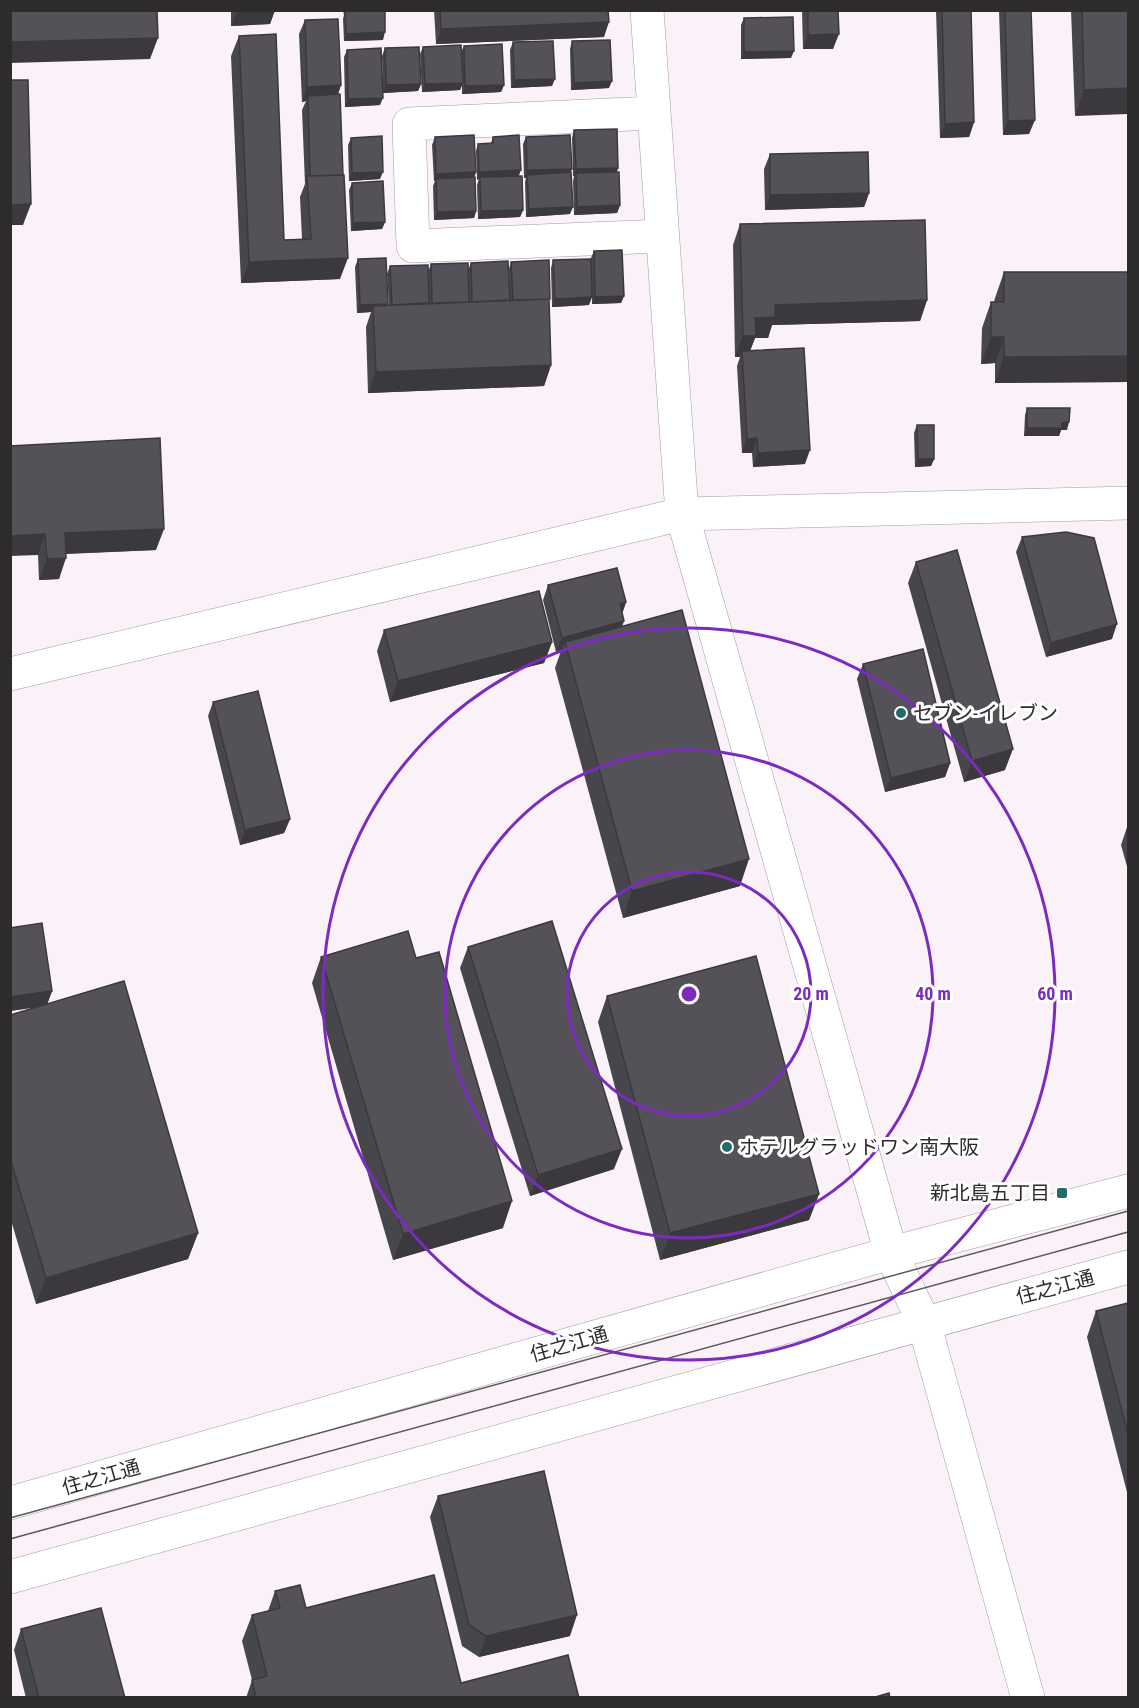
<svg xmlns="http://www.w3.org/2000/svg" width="1139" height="1708" font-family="'Roboto Condensed','Noto Sans JP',sans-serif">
  <rect width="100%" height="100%" fill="#faf1f9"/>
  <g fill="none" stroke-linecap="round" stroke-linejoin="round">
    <g stroke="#a39ca3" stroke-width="34">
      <path id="minor" d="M647 10 682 514 891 1253 924 1323 1028 1698
        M654 113 409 124 413 246 662 236
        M10 674 682 514 1128 503"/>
    </g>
    <g stroke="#a39ca3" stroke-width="34">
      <path id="major" d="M10 1503 891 1253 1128 1191
        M10 1577 1128 1267"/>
    </g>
    <use href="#minor" stroke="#fff" stroke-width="33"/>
    <use href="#major" stroke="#fff" stroke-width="33"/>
    <path stroke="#5c585b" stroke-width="1.5" d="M10 1518 1128 1211
      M10 1539 1128 1232"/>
  </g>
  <path fill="#48464d" d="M231 10H275L270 24 231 26Z
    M343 10H385L383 40 344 41 343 19 344 15Z
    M434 10H608L604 37 436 44Z
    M802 10H838L833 49H803Z
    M936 10H971L974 122 969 137 940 138Z
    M999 10H1031L1029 134 1003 135Z
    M1071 10H1128L1075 116Z
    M744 18 791 58 741 59V25Z
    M305 20 341 85 338 94 340 279 241 283 231 56 239 36 284 240 302 239 300 197 305 184 302 110 306 101 302 102 299 34Z
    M572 41 609 88 571 90 570 49Z
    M513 42 552 86 511 88 510 50Z
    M464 46 504 85 501 92 462 94V85L460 90 422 92 420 54 423 47 461 52Z
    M385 48 421 84 418 91 383 93 382 56Z
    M347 50 380 105 345 107 344 57Z
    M574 130 618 168 617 172 620 205 617 213 574 215 573 181 574 176H573L572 138Z
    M435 137 476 172 474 177 476 211 474 218 434 220 433 186 435 181H434L432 145Z
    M493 137 519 176 523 210 520 217 478 219 477 185 479 179 477 180 476 151 478 144 491 143Z
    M526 137 571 172 570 214 526 217 525 182 526 178H524L523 144Z
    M351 138 380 179 349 181 348 145Z
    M770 154 869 193 864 207 765 210 764 169Z
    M352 183 385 222 382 229 351 231 349 190Z
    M740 224 927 300 920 321 772 325 768 338H755L750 351 805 464 753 467 752 453H742L737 366 740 357H735L733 245Z
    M594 251 624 296 621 303 592 304 591 258Z
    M358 259 387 305H389L387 274 390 266 429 304 428 272 431 264 468 270 471 263 510 301 509 269 511 262 549 303 551 365 544 386 368 393 366 327 371 312 357 313 355 267Z
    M553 260 589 305 552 307 551 268Z
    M1004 272H1128V382L995 383V363L981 364 982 328 991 302H994L995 298Z
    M1027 408 1067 430H1061L1059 436H1024L1025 415Z
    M917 425 934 459 931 466 915 467 914 433Z
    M10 446 156 550 66 554 59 579 39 580 38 555Z
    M1022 537 1112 639 1046 657 1016 552Z
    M916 562 1005 770 964 782 908 583Z
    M548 585 626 602 622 614V627L740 886 623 918 555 668 561 651 556 652 543 600Z
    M384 630 552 642 544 663 390 702 377 651Z
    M863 664 950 763 945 777 885 792 857 679Z
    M213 702 290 819 284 833 240 845 208 716Z
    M1128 824V870L1121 845Z
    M10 928 52 991 47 1004 198 1233 188 1259 36 1304 10 1217V1015L40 1007 10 1011Z
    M468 947 614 1169 530 1196 460 968Z
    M321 957 416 958 503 1228 393 1260 312 983Z
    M607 996 819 1194 809 1220 660 1260 598 1022Z
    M1128 1303V1496L1087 1337 1096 1311Z
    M438 1496 570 1636 479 1657 462 1646 430 1517Z
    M275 1591 306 1608 461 1683 579 1698H246L252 1680 242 1641 252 1615 268 1611Z
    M21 1629 125 1698H26L14 1650Z"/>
  <path fill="#3b393e" d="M261 10H275L270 24 231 26 237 12Z
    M609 22 604 37 436 44 441 29Z
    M385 32 383 40 344 41 346 34Z
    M839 34 833 49H803L808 35Z
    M158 38 150 59 10 63V42Z
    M794 51 791 58 741 59 744 52Z
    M555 79 552 86 511 88 514 80Z
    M612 81 609 88 571 90 574 83Z
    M463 83 460 90 422 92 425 84Z
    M421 84 418 91 383 93 386 85Z
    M341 85 336 100 308 96 306 101 302 102 307 87Z
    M504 85 501 92 462 94 465 86Z
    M1128 88V114L1075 116 1084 90Z
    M383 98 380 105 345 107 348 99Z
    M1035 120 1029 134 1003 135 1008 121Z
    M974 122 969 137 940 138 945 124Z
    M618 168 615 175 576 173 574 176H573L576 169Z
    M572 169 569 176 527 175 526 178H524L527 170Z
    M521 170 518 178 480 177 479 179 477 180 479 172Z
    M383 172 380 179 349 181 352 173Z
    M476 172 473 180 436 179 435 181H434L436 174Z
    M869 193 864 207 765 210 770 195Z
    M31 204 23 225H10V205Z
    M620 205 617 213 574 215 577 207Z
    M573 207 570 214 526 217 529 209Z
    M523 210 520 217 478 219 481 211Z
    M476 211 474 218 434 220 437 212Z
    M385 222 382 229 351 231 353 223Z
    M348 258 340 279 241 283 249 262Z
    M624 296 621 303 592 304 595 297Z
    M592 297 589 305 552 307 555 299Z
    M927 300 920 321 772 325 768 338H755L748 356 742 351 740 357H735L743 336 755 318 775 305Z
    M388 304 385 312 373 306 371 312 357 313 360 305Z
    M991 337H1004L995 363 981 364Z
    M1128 356V382L995 383 1004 357Z
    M551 365 544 386 368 393 376 372Z
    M1069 422 1067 430H1061L1059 436H1024L1027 428Z
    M757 438 752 453H742L747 439Z
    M810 450 805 464 753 467 758 453Z
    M918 459H934L931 466 915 467Z
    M164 529 156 550 58 554 65 533Z
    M45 534 38 555 10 556V536Z
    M66 558 59 579 39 580 47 559Z
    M626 602 621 617 620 604Z
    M624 621 619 636 565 642 561 651 556 652 562 638Z
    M1117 624 1112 639 1046 657 1051 643Z
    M552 642 544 663 390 702 398 681Z
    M1013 749 1005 770 964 782 972 761Z
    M950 763 945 777 885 792 891 778Z
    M290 819 284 833 240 845 245 830Z
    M749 859 740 886 623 918 632 891Z
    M52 991 47 1005 10 1011V997Z
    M622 1149 614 1169 530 1196 538 1175Z
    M819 1194 809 1220 660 1260 670 1233Z
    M512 1201 503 1228 393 1260 403 1234Z
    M198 1233 188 1259 36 1304 46 1278Z
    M577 1615 570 1636 479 1657 486 1636Z"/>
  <path fill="#545159" stroke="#3b393e" stroke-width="1.5" d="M10 10H157L158 38 10 42Z
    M237 10H261L237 12Z
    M385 10V32L346 34 345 11Z
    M440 10H608L609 22 441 29Z
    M808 10H838L839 34 808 35Z
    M942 10H971L974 122 945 124Z
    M1005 10H1031L1035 120 1008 121Z
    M1082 10H1128V88L1084 90Z
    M793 17 794 51 744 52V18Z
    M338 19 341 85 307 87 305 20Z
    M276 34 284 240 311 239 307 176 344 175 348 258 249 262 239 36Z
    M610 40 612 81 574 83 572 41Z
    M553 41 555 79 514 80 513 42Z
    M502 44 504 85 465 86 464 46Z
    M461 45 463 83 425 84 423 47Z
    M419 47 421 84 386 85 385 48Z
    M381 48 383 98 348 99 347 50Z
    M10 80H28L31 204 10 205Z
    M340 94 343 175 310 176 308 96Z
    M617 129 618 168 576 169 574 130Z
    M474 135 476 172 436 174 435 137Z
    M519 135 521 170 479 172 478 144 493 143V137Z
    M570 135 572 169 527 170 526 137Z
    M382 136 383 172 352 173 351 138Z
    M868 152 869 193 770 195V154Z
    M571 172 573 207 529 209 527 175Z
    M619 172 620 205 577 207 576 173Z
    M522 176 523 210 481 211 480 177Z
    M475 177 476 211 437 212 436 179Z
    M383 181 385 222 353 223 352 183Z
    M925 220 927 300 775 305V317L755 318 756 336H743L740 224Z
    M622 250 624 296 595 297 594 251Z
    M386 258 388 304 360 305 358 259Z
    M591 259 592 297 555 299 553 260Z
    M549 260 550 299 513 300 511 262Z
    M508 261 510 300 472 302 471 263Z
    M468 263 469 302 432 303 431 264Z
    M428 265 429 303 392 305 390 266Z
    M1004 272H1128V356L1004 357V337H991V302H1004Z
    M549 299 551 365 376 372 373 306Z
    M804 348 810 450 758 453 757 438 747 439 742 351Z
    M1027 408H1070L1069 422 1062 423V428H1027Z
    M917 425H934V459H918Z
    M160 438 164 529 65 533 66 558 47 559 45 534 10 536V446Z
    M1066 532 1094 538 1117 624 1051 643 1022 537Z
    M957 550 1013 749 972 761 916 562Z
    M617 568 626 602 620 604 624 621 562 638 548 585Z
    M539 591 552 642 398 681 384 630Z
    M682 610 749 859 632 891 565 642Z
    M923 649 950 763 891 778 863 664Z
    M258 691 290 819 245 830 213 702Z
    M552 921 622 1149 538 1175 468 947Z
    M42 923 52 991 10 997V928Z
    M408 931 416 958 439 952 512 1201 403 1234 321 957Z
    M756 956 819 1194 670 1233 607 996Z
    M124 981 198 1233 46 1278 10 1158V1015Z
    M1128 1303V1434L1096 1311Z
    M544 1471 577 1615 486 1636 469 1625 438 1496Z
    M434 1575 461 1683 568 1655 579 1698H256L252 1680 267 1676 252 1615 280 1608 275 1591 300 1585 306 1608Z
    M101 1608 125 1698H39L21 1629Z
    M889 1693 890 1698H872Z"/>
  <g fill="none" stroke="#7b2cbf" stroke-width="3">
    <circle cx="689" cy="994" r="122"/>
    <circle cx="689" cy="994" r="244"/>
    <circle cx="689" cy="994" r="366"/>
  </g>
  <g fill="#226d6b" stroke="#fff" stroke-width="2">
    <circle cx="901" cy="713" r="6"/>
    <circle cx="727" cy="1147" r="6"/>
    <rect x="1056" y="1187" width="12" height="12" rx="3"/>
  </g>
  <g text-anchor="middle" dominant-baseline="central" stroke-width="6" stroke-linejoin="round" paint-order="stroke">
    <g font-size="20" fill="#2e2b2d" stroke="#fff" text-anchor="start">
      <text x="913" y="713">セブン-イレブン</text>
      <text x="739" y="1147">ホテルグラッドワン南大阪</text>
      <text x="1050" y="1193" text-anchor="end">新北島五丁目</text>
    </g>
    <g font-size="20" fill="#2e2b2d" stroke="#fff">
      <text transform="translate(1055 1287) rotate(-15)">住之江通</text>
      <text transform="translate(569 1344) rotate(-16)">住之江通</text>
      <text transform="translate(101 1477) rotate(-16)">住之江通</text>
    </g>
  </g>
  <circle cx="689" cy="994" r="9" fill="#7b2cbf" stroke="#fff" stroke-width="3"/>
  <g font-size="18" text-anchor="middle" font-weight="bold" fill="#7b2cbf" stroke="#fff" stroke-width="6" stroke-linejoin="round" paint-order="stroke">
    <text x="811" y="1000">20 m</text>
    <text x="933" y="1000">40 m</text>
    <text x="1055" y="1000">60 m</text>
  </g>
  <rect width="1139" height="1708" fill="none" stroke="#2e2b2d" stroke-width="24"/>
</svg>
